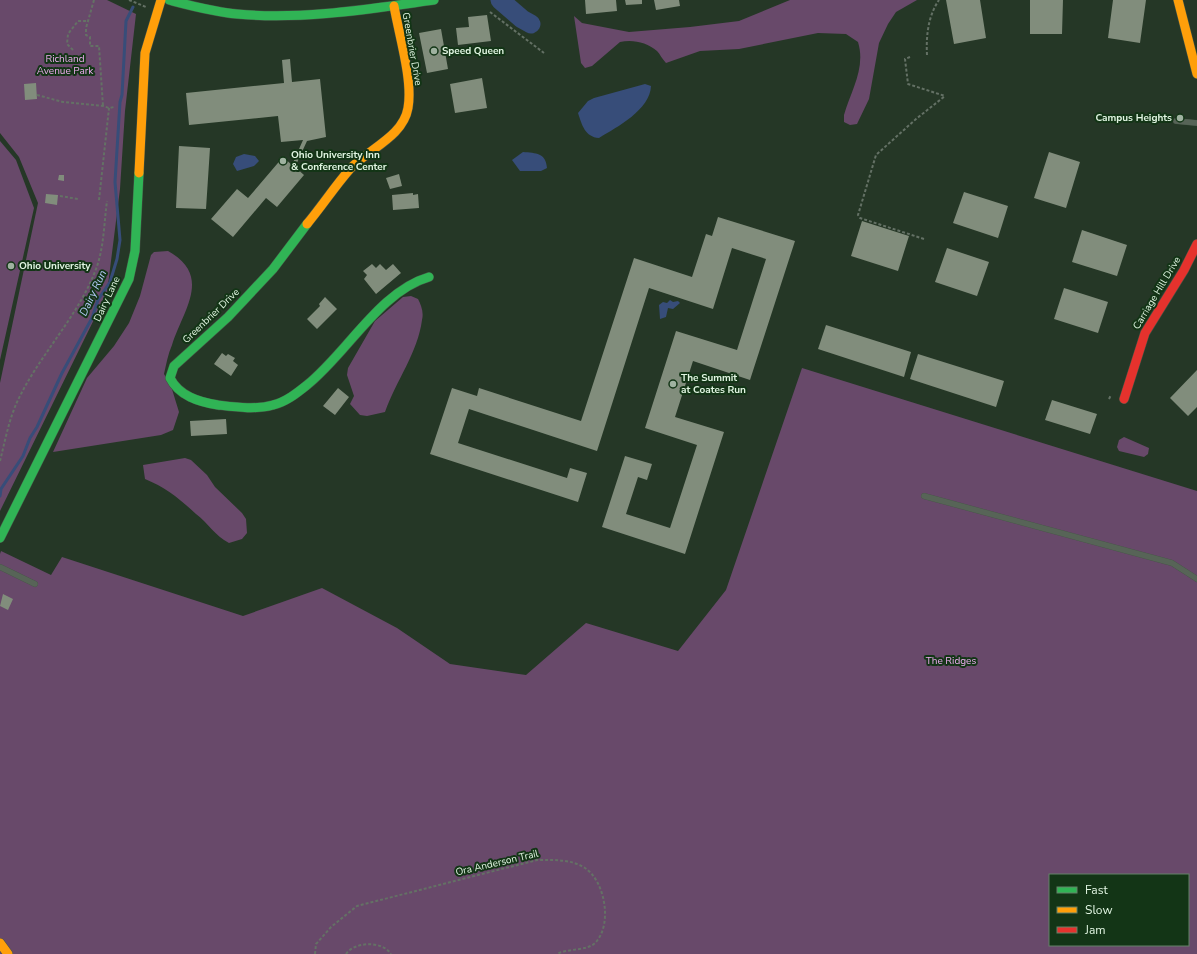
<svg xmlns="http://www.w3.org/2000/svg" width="1197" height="954" font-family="'Nunito Sans',sans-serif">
  <rect width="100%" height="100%" fill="#253726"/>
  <path fill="#68496a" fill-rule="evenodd" d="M0 0H107L136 14 125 111 120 189 107 293 0 511V383L38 203 19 157 0 133Z
    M790 0H917L896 12 888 24 879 43 869 99 857 124 850 125 844 122V115C851 91 866 68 858 42L846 34 818 33 739 49 700 51 666 63C662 59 660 54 657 51 647 42 632 39 620 42L592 66 585 68 581 63 574 16 582 23 629 32 690 27 739 21Z
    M0 141 16 160 34 208 0 360Z
    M168 251C213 276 183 310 172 345 168 354 166 365 164 374L171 386 179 412 173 430 161 435 53 452 87 378 114 346 129 323 140 296 151 255 154 252Z
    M411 296 418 299C421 305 424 312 422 320 418 352 396 381 385 412L367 416 360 415 350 404 354 396 347 375 348 368 375 321 403 297Z
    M802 368 1197 491V954H0V554L1 551 51 575 62 557 243 616 322 588 397 628 450 664 526 675 586 623 678 651 726 590ZM1050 875H1188V945H1050Z
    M1124 437 1149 448 1148 454 1144 457 1119 451 1117 447 1119 440Z
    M185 458 191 460 207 475 215 487 242 513 246 519 247 533 242 539 229 543C215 536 208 523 196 514 180 499 165 487 145 479L143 465Z"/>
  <path fill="#374d79" d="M645 84 651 86C650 110 617 127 599 138 585 137 582 125 578 113L588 101 594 98Z
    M523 152C536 153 546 153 547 168L541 171H520L512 160Z
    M244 154 255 156 259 161 254 166 237 171 233 164 236 157Z
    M670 300 673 302 678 301 680 303 673 309 668 308 666 317 660 319 659 305 663 302 667 303Z"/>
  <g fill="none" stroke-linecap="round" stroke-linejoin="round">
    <path stroke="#374d79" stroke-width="3" d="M0 496 1 489 23 456 30 438 37 427 62 373 92 318 98 300 110 282 117 259 120 240 115 182 120 102 122 95 126 21 133 7"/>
    <path stroke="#374d79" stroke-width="19" d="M500 0 522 19 531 24"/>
  </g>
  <path fill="#818d7c" d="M585 0H616L617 11 586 14Z
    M625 0H642V4L626 5Z
    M654 0H679L680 6 656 10Z
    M946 0H980L986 38 954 44Z
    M1030 0H1063L1062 34H1030Z
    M1113 0H1146L1140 43 1108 38Z
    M487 15 491 41 458 45 456 28 469 27 468 17Z
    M441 29 448 69 427 73 419 33Z
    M290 59 292 82 320 79 326 137 307 141 295 167 304 175 277 207 266 198 233 237 211 219 237 189 248 198 283 157 292 165 303 140 281 142 278 116 189 125 186 93 284 83 282 60Z
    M482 78 487 108 455 113 450 84Z
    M36 83 37 99 25 100 24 84Z
    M179 146 210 148 206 209 176 208Z
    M1049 152 1080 162 1066 208 1034 198Z
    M399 174 402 186 390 189 386 178Z
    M59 175H64V181L58 180Z
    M964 192 1008 206 998 238 953 223Z
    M413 193V195L418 194 419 208 393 210 392 195Z
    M46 194 58 195 57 205 45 203Z
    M718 217 795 241 750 380 693 361 675 417 724 432 685 554 602 527 625 456 652 464 647 480 638 477 626 514 670 528 697 445 645 428 676 331 737 350 766 259 732 248 713 309 649 288 597 451 469 409 458 443 567 478 570 468 587 473 578 502 430 454 452 388 477 396 479 388 581 421 634 258 692 277 706 234 712 236Z
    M862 221 909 236 898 271 851 256Z
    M1082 230 1127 245 1117 276 1072 262Z
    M947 248 989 262 977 296 935 282Z
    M372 264 376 268 380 264 386 270 393 264 401 273 376 294 364 279 367 275 363 271Z
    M1064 288 1108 302 1098 333 1054 319Z
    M325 297 337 309 317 329 307 319 320 306 319 304Z
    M826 325 911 352 904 377 818 349Z
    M222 353 226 356 228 354 235 358 233 361 238 365 231 376 214 364Z
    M918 354 1004 381 996 407 910 379Z
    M1197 370V407L1188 416 1170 398Z
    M338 388 349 397 335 415 323 406Z
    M1052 400 1097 414 1090 434 1045 420Z
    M226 419 227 434 191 436 190 421Z
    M3 594 13 599 8 610 0 606Z"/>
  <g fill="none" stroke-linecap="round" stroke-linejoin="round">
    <g stroke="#445445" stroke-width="6">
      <path id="lane" d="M1176 121 1197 123
        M924 496 1172 563 1197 579
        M0 567 35 584"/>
    </g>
    <g stroke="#445445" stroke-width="10">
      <path id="fast" d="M169 0C192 6 214 12 237 14 303 20 369 9 434 0
        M307 224 273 269 228 317 174 366 170 378C179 396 199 402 218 405 235 407 256 410 273 405 286 402 297 393 307 385 347 353 380 291 429 277
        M0 538 129 279 135 251 139 173"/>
    </g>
    <g stroke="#445445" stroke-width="10">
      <path id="slow" d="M1178 0 1197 74
        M139 173 145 53 161 0
        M307 224C322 206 335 186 350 169 368 149 403 137 408 108 413 80 399 35 394 6
        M0 943 8 954"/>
    </g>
    <g stroke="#445445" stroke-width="10">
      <path id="jam" d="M1124 399 1145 333 1184 270 1197 244"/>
    </g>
    <path stroke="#647165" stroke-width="2" stroke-dasharray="3 2" stroke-linecap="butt" d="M94 0 86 28V35L90 37V46H99L103 106
      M129 0 146 7
      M490 12 544 53
      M73 50 67 44 68 34 78 21H87
      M927 55C926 36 928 16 939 0
      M910 57 905 59 908 84 945 96
      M37 95 63 102 103 106 109 108 114 107
      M60 196 78 199
      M99 200 109 108
      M924 239 860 218 858 215 876 155 916 119 945 96
      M1109 399 1111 395
      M0 461C5 441 9 419 18 400 40 354 78 317 96 269 104 248 104 223 107 201
      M315 954 316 944 331 927 357 906 537 860C554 860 571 859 585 868 605 881 613 925 595 943 587 951 569 948 557 954
      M346 954C354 942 382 940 391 954"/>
    <use href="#lane" stroke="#576457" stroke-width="5.5"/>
    <use href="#fast" stroke="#30b455" stroke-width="9"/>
    <use href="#slow" stroke="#ff9f0a" stroke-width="9"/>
    <use href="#jam" stroke="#e5322d" stroke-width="9"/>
  </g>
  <g fill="#9fb2a0" stroke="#133516" stroke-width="1.5">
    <circle cx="434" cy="51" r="4"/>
    <circle cx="1180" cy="118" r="4"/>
    <circle cx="283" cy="161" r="4"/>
    <circle cx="11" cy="266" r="4"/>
    <circle cx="673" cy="384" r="4"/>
  </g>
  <g text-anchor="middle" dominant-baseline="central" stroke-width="4" stroke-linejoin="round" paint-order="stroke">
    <g font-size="10" fill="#e1f5e2" stroke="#133516">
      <text transform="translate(412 49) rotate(80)">Greenbrier Drive</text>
      <text transform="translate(1157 293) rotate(-59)">Carriage Hill Drive</text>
      <text transform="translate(107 299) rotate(-65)">Dairy Lane</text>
      <text transform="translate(211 316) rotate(-44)">Greenbrier Drive</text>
      <text transform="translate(497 863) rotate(-13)">Ora Anderson Trail</text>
    </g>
    <g font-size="10" font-weight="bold" fill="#e1f5e2" stroke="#133516" text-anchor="start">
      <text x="442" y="51">Speed Queen</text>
      <text x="1172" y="118" text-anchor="end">Campus Heights</text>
      <text x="291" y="155">Ohio University Inn<tspan x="291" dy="12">&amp; Conference Center</tspan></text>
      <text x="19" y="266">Ohio University</text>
      <text x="681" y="378">The Summit<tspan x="681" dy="12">at Coates Run</tspan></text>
    </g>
    <g font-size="10" fill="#efadf1" stroke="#133516">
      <text x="65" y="59">Richland<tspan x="65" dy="12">Avenue Park</tspan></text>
      <text x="951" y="661">The Ridges</text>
    </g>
    <g font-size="11" font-style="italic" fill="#b6ccfb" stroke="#133516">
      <text transform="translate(93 293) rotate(-65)">Dairy Run</text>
    </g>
  </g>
  <rect x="1049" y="874" width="140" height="72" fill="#133516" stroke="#658268"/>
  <rect x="1057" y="887" width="20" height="6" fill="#30b455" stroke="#658268"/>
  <text x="1085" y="894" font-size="12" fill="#e1f5e2">Fast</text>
  <rect x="1057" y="907" width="20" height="6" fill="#ff9f0a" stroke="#658268"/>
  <text x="1085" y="914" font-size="12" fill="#e1f5e2">Slow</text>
  <rect x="1057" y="927" width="20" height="6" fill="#e5322d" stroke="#658268"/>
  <text x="1085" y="934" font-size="12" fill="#e1f5e2">Jam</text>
</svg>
